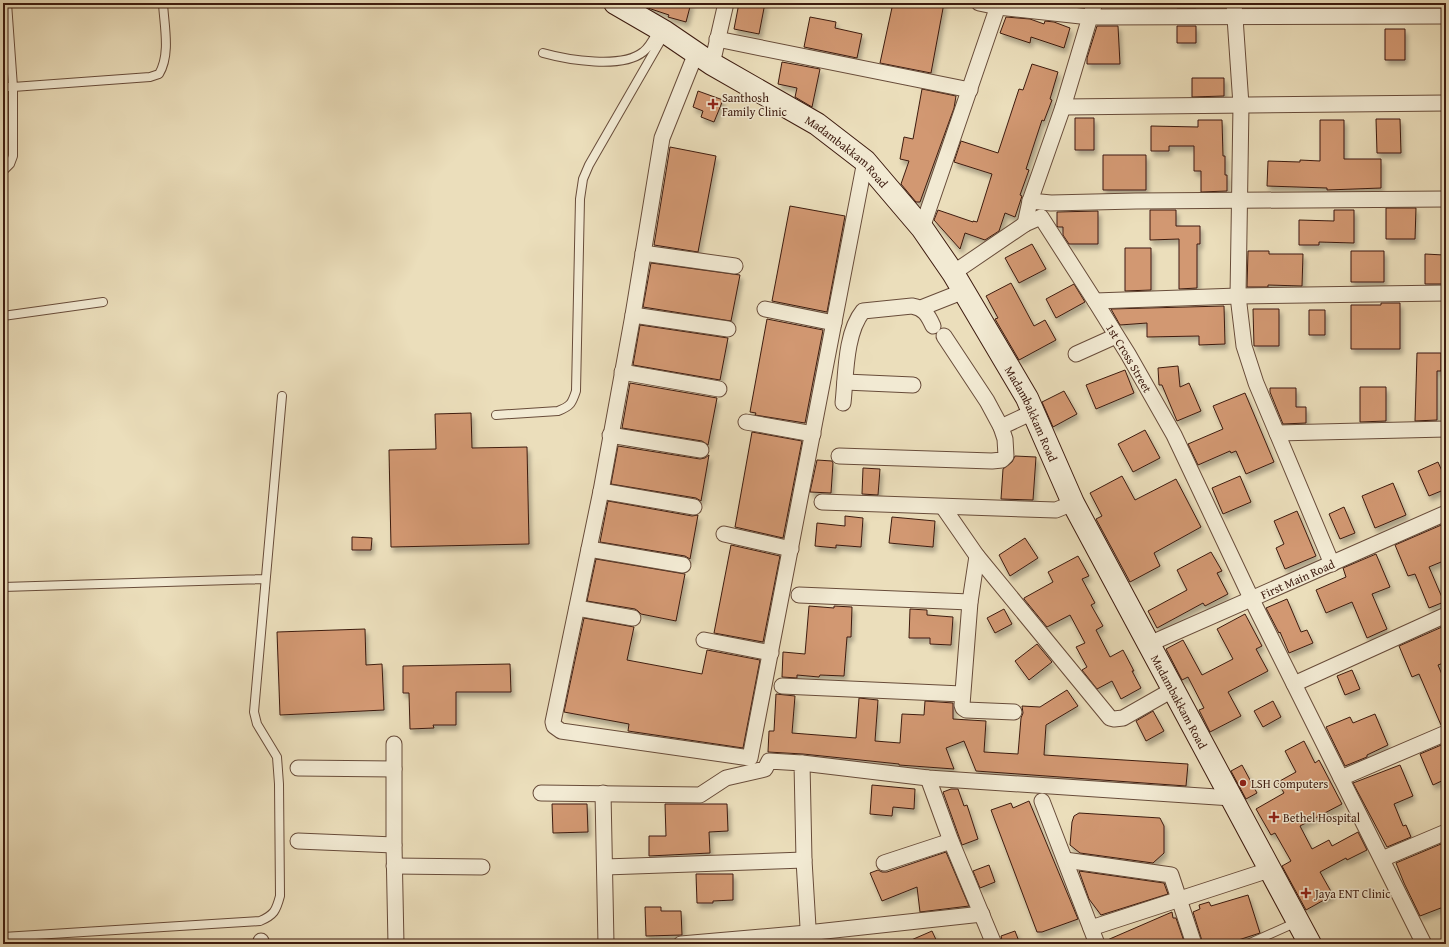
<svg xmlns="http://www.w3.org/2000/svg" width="1449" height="947" font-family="'Gentium Book Plus',serif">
  <defs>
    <filter id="shadow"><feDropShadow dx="2.5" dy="4.5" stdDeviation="2" flood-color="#0004"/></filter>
  </defs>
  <rect width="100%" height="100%" fill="#ebdebb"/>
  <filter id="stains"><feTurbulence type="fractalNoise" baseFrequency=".005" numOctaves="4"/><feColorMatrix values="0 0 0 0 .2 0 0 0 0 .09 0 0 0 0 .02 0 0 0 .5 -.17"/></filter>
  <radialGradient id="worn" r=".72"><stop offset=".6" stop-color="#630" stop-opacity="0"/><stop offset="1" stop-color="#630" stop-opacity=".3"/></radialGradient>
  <path fill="#d29872" stroke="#3d1b0f" filter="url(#shadow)" d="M641 3H691L686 22 668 17 669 15 648 8Z
    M739 3H765L759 34 734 29Z
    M893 3H908L919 5 920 3H944L931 73 880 63Z
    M1177 3H1196V8H1177Z
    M810 17 836 22 835 28 862 34 857 58 804 47Z
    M1006 17 1030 19 1044 24 1045 21 1054 22 1070 28 1064 48 1031 37 1030 43 1000 33Z
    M1097 26H1118L1120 64H1087V58Z
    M1177 26H1196V43H1177Z
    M1385 29H1405V60H1385Z
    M782 62 820 69 812 107 795 97 797 88 778 84Z
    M1032 64 1058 72 1050 99 1052 100 1044 121 1042 120 1026 169 1029 170 1020 195 1022 196 1015 217 1005 213 999 231 985 240 965 233 960 249 934 220 938 210 973 222V221L977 222 992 174 954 162 961 141 998 153 1019 89 1023 90Z
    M1192 78H1224V96L1192 97Z
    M922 89 956 96 954 108 920 202H916L901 184 909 161 900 159 904 137 913 139Z
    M698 91 723 100 714 122 701 117 703 111 693 107Z
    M1075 118H1094V150H1075Z
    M1376 119H1400L1401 153H1377Z
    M1198 120H1222L1223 156H1225V175H1227V191L1201 192V171H1194V146H1169V151H1151V126L1198 127Z
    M1320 120H1344V159H1381V188L1327 190V188L1267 186 1268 161 1300 162V160L1320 161Z
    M670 147 716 156 698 252 654 245Z
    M1103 155H1146V190H1103Z
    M790 206 845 216 827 312 772 301Z
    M1386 208H1416L1415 239H1386Z
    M1150 210H1176V226H1200V244H1197V288L1179 289V239L1150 240Z
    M1334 210H1354V243L1319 242V245H1299V220L1334 221Z
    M1098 211V244H1069L1063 235V227H1058L1057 226V212Z
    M1032 244 1046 269 1019 283 1005 258Z
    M1125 248H1151V290L1125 291Z
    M1248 251H1269V254H1303L1302 286 1268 285V287H1247Z
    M1351 251H1384V282H1351Z
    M1425 254 1444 255V284H1425Z
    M651 263 740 275 731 321 643 307Z
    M1011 283 1034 326 1045 320 1056 340 1019 360 995 319 998 318 986 296Z
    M1074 284 1085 302 1056 318 1046 299Z
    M1381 303H1400V349H1351V305H1381Z
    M1224 306 1225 344 1199 345V336L1147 337V323L1120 325 1111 309Z
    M1253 309H1279V346H1254Z
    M1309 310H1325V335H1309Z
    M767 319 823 330 805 423 755 415 756 413 750 412Z
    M640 325 728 338 720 380 633 365Z
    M1417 353H1441V371H1437V420L1415 421Z
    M1178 366 1180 387 1189 383 1201 411 1177 421 1162 385H1159L1158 368Z
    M1125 370 1134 393 1096 409 1086 385Z
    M630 383 717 398 708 445 702 441 622 428Z
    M1360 387H1386V421L1360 422Z
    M1270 388H1296V407H1306V423L1283 424 1270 392Z
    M1064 391 1077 414 1053 427 1042 402Z
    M1245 393 1274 462 1246 474 1236 451 1231 453 1230 451 1198 465 1188 444 1223 429 1213 406Z
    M471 413 472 448 527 447 529 544 391 547 389 450 436 449 435 414Z
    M1145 430 1160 458 1133 472 1118 444Z
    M752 432 802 441 783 538 735 527Z
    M618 446 700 459 705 458 709 455 701 501 696 498 611 484Z
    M1015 456 1036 457 1033 500 1001 499 1003 469 1012 462Z
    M817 460 832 461 833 463 831 493 810 492Z
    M1438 462 1446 480V489L1429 496 1418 471Z
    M863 468 880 469 878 495 862 494Z
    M1122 476 1135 500 1176 479 1201 527 1154 553 1160 566 1130 582 1096 519 1102 516 1090 493Z
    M1240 476 1251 502 1223 514 1212 488Z
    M1393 483 1406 515 1375 528 1362 496Z
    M608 501 692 516 698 515 690 559 685 556 600 542Z
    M1344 507 1355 533 1340 539 1329 514Z
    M1297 511 1316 556 1285 569 1276 548 1284 544 1274 521Z
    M845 516 863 518 861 547 836 545V548L815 546 817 523 845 526Z
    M892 517 935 521 933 547 889 543Z
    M1446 523V560L1429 567 1444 602 1429 608 1415 574 1408 576 1395 545Z
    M352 537 372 538 371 550H352Z
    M1025 538 1038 558 1010 576 999 555Z
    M731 545 780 556 763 642 714 633Z
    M1211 552 1222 571 1217 573 1228 594 1205 606 1203 603 1157 628 1148 611 1187 590 1177 570Z
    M1376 554 1390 587 1372 594 1387 629 1367 638 1352 602 1326 613 1316 590 1346 577 1343 568Z
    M1078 556 1089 576 1082 579 1095 603 1091 605 1103 626 1096 630 1110 657 1123 650 1134 671H1132L1141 688 1121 699 1112 681 1097 689 1082 670 1087 667 1076 647 1085 643 1070 615 1047 627 1024 599V598L1053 582 1048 572Z
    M596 559 685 574 676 621 641 614 638 611 635 609 587 601Z
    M1287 599 1301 632 1307 630 1313 643 1289 653 1280 632 1279 633 1266 608Z
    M809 606 834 608V606L852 607 851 637H847L844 676 820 675 819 677 797 675V678L782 677 783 652 805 654Z
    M910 609 927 610V615L953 617 951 645 930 644V638H909Z
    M1004 609 1012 624 995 633 987 618Z
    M1245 614 1262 646 1256 649 1268 671 1228 692 1241 716 1210 732 1199 710 1204 708 1188 677 1182 680 1166 649 1183 640 1202 675 1233 659 1217 629Z
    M584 618 634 627 627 660 702 674 707 650 760 660 743 748 628 731 629 724 564 712Z
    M1442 627 1446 638V662L1438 665 1446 684V724L1441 725 1419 674 1412 677 1399 646Z
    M365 629 366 665 382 664 384 710 280 715 277 632Z
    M1037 644 1052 662 1029 680 1015 661Z
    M510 664 511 692H456V725H433L434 728 410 729 409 693H403V666Z
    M1352 670 1360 689 1345 695 1337 676Z
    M1067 690 1078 706 1046 725 1044 755 1188 764 1186 786 976 771 964 741 946 748 954 769 899 765V764L803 754 768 752 769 731H774L776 694 795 696 792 733 856 738 859 698 878 700 875 741 900 743 902 714 924 715 925 701 953 703V719L986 721 984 752 1018 754 1021 718 1023 713 1022 706 1040 707Z
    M1273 701 1281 717 1263 727 1254 711Z
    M1153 711 1164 731 1146 741 1136 721Z
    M1375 714 1388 745 1367 755V757L1345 766 1326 727 1350 717 1353 723Z
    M1304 741 1315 763 1319 760 1342 804 1300 826 1312 849 1329 840 1332 846 1358 832 1367 850 1347 860 1346 858 1320 872 1333 895 1306 910 1282 866 1291 861 1275 833 1271 835 1256 809 1284 793 1278 782 1296 772 1285 751Z
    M1446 743V779L1433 785 1420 754Z
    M1242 765 1257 793 1246 799 1231 771Z
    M1400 765 1413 796 1394 804 1403 826 1406 825 1411 837 1387 847 1353 783Z
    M872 785 915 789 914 809 893 807 892 816 870 814Z
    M951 789H958L964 806 967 805 978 839 962 845 943 792Z
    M1029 801 1078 919 1042 932H1037L991 810 1011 803 1013 808Z
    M552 804H587L588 832 553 833Z
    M665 804H727L728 831 709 832 710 853 649 856V836H666Z
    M1079 813 1160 818 1164 826V853L1153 863 1080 853 1070 845 1072 822 1074 816Z
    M1441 844 1446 855V906L1420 916 1404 883 1396 863Z
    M946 852 969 906 920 912 917 887 882 901 870 873 878 870 882 872H887Z
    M989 865 995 882 980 888 973 871Z
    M1079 871 1164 883 1168 894 1101 915 1089 899Z
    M696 874H733V900L713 901V903H697Z
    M1248 895 1260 933 1226 944H1203L1193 912 1200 909 1199 905 1209 902 1211 906Z
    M645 907H661V911H681L682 935 646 936Z
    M1172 912 1173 918H1176L1185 944H1106L1105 941Z
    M932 931 938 944H902Z
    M1015 931 1020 944H1003L1001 936Z"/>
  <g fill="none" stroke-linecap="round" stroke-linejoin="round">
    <g stroke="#684c3a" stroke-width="10">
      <path id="lane" d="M543 53C568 60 622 69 643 52 650 47 655 36 659 29
        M3 87H13L7 3
        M3 171 10 164 13 156V87L150 77 159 74C171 54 164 25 163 3
        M3 316 103 302
        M496 415 558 411C571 406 572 403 576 391L580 199 583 179 589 165 665 33
        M3 587 265 579
        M3 937 260 921C274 915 276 911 280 896L279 784 277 757 257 724 254 712 282 396
        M1248 944 1297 922"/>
    </g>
    <g stroke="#684c3a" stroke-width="17">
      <g id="street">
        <path d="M979 3 998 7 1090 17 1095 3"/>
        <path d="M1234 3 1241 105 1238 296 1244 346 1256 383 1332 564"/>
        <path d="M717 39 970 90"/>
        <path d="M696 53 662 138 633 315 601 491 553 722 554 726 561 731 750 758 865 161"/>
        <path d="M712 64 726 3"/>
        <path d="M1063 107 1446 103"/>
        <path d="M1030 201 1051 203 1136 201 1446 199"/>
        <path d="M1025 224 1030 201 1063 107 1090 17 1446 16"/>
        <path d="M922 228 999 3"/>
        <path d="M643 253 735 266"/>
        <path id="s1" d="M953 273 1025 224 1041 217 1095 301 1128 354 1174 435 1252 600 1424 944"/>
        <path d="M1095 301 1238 296 1446 293"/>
        <path d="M921 308 964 291"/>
        <path d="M765 309 834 323"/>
        <path d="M633 315 728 329"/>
        <path d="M944 336 987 401 1001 427"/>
        <path d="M1076 354 1116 336"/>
        <path d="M622 372 719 389"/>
        <path d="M845 382 913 385"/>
        <path d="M843 403C846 376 845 333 863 311L912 306C924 308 928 315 933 326"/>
        <path d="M746 422 813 434"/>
        <path d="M1277 433 1446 429"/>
        <path d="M610 435 701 450"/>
        <path d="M839 456 992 461 1002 460 1006 456 1005 439 1001 427 1033 412"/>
        <path d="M601 491 694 507"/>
        <path d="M822 502 1056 510 1073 503"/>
        <path d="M943 507 977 556 1110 718 1114 719 1123 718 1174 689"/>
        <path d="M724 534 791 549"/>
        <path d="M589 549 683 565"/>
        <path d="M977 556 970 602 962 705 963 708 966 710 1014 712"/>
        <path d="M799 595 970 602"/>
        <path d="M577 608 633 618"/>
        <path d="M704 640 771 653"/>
        <path id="s2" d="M1149 644 1446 513"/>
        <path d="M1294 684 1446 615"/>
        <path d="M782 686 962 694"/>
        <path d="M394 744V845L396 944"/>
        <path d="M802 763 928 778 1232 798"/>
        <path d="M298 768 394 769"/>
        <path d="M928 778 951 841 994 944"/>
        <path d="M1341 778 1446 733"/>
        <path d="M541 793 700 795 726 778 765 769 769 761 802 763 804 860 809 944"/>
        <path d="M603 793 606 944"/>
        <path d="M1042 801 1097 944"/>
        <path d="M298 841 394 845"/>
        <path d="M1382 859 1446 832"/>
        <path d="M1065 860 1171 875 1194 944"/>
        <path d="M884 863 951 841"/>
        <path d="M394 866 482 867"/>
        <path d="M605 867 804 860"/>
        <path d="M1091 928 1269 870"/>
        <path d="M261 941V944"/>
        <path d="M681 944 807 933 982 914"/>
      </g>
    </g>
    <g stroke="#3d1b0f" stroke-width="24">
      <g id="secondary">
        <path id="s3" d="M615 3 665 32 712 64 817 124 865 161 922 228 953 273 1027 398 1073 503 1310 944"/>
      </g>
    </g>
    <use href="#lane" stroke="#f2ead3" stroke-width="8"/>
    <use href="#street" stroke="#f2ead3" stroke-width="15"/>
    <use href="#secondary" stroke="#f2ead3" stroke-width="22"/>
  </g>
  <g fill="#8f2418" stroke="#f2ead3" stroke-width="1.5">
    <path d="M711 98h4v4h4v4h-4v4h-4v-4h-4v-4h4z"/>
    <circle cx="1243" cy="783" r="4"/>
    <path d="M1272 811h4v4h4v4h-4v4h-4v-4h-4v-4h4z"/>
    <path d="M1304 887h4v4h4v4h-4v4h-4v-4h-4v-4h4z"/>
  </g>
  <g text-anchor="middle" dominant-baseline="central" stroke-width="3" stroke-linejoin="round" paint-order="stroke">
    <g font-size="12" fill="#3d1b0f" stroke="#f2ead3" text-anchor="start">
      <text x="722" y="97">Santhosh<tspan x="722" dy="14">Family Clinic</tspan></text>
      <text x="1251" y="783">LSH Computers</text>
      <text x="1283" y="817">Bethel Hospital</text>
      <text x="1315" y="893">Jaya ENT Clinic</text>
    </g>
    <g font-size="12" fill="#3d1b0f" stroke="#f2ead3">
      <text stroke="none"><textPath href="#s3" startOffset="276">Madambakkam Road</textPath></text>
      <text stroke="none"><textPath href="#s1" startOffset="271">1st Cross Street</textPath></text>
      <text stroke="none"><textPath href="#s3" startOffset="600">Madambakkam Road</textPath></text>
      <text stroke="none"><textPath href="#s2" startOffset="162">First Main Road</textPath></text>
      <text stroke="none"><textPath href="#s3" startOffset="924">Madambakkam Road</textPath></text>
    </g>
  </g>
  <rect width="1449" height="947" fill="none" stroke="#ebdebb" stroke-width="16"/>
  <rect x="4" y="4" width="1441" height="939" fill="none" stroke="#3d1b0f" stroke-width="2"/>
  <rect x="8" y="8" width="1433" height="931" fill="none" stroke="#3d1b0f"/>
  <rect width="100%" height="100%" filter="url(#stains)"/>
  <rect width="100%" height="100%" fill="url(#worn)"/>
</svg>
